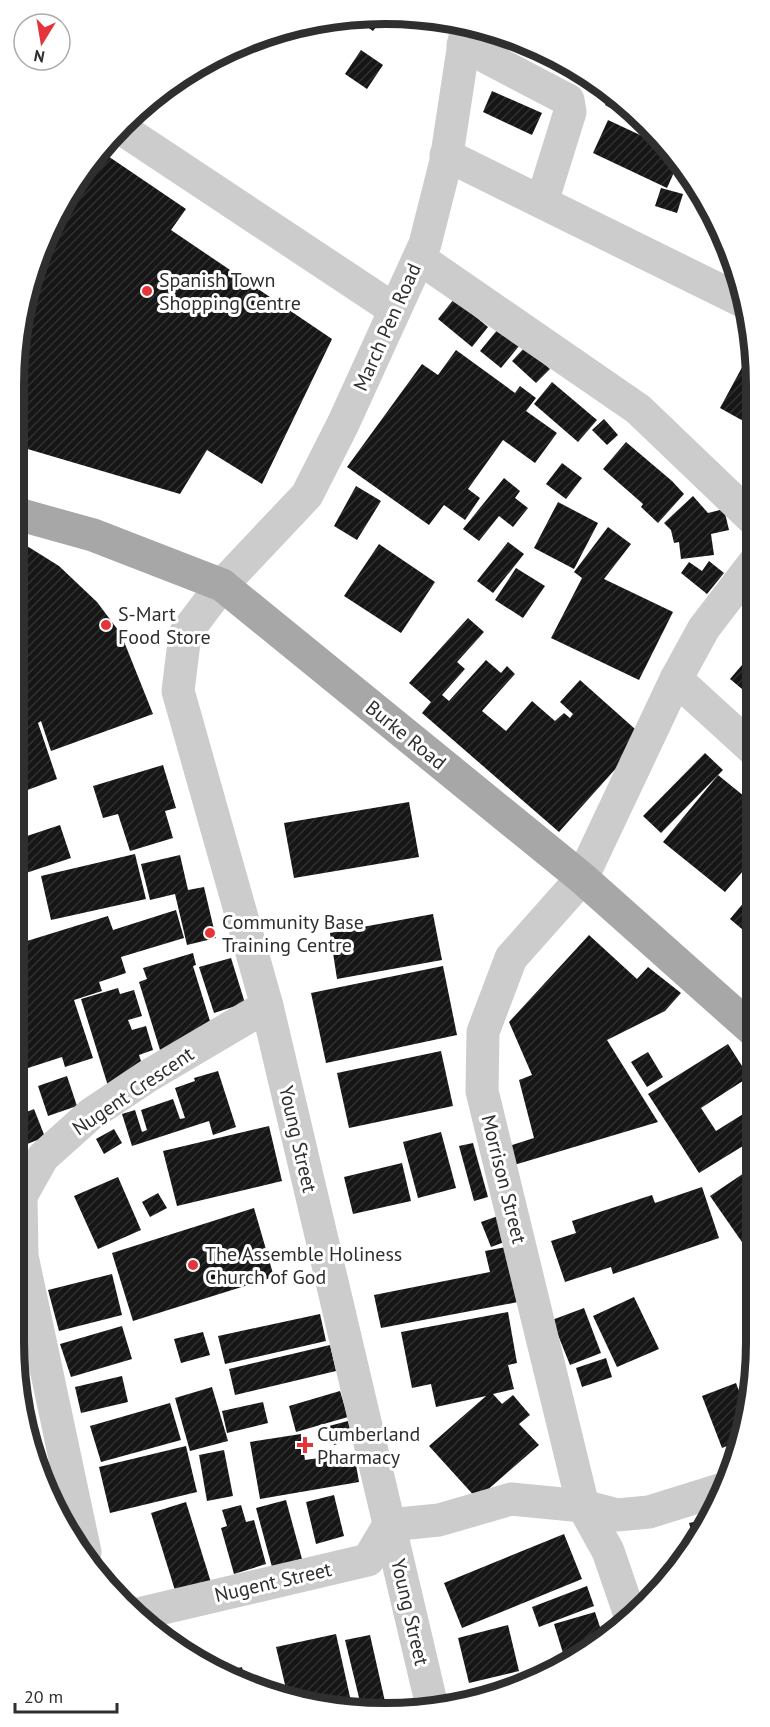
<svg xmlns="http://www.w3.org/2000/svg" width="770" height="1727" font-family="'PT Sans',sans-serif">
<defs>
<pattern id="building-hatch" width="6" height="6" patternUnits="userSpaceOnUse" patternTransform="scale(1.5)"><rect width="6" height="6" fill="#161616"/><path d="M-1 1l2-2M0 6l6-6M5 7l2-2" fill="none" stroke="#303030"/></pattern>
</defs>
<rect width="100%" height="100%" fill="#fff"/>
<g fill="url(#building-hatch)">
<path d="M386 14 373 31 356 19 385 14Z"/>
<path d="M361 50 383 65 367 89 345 74Z"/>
<path d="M492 91 542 113 532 135 483 112Z"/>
<path d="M612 91 650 129V130L605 105Z"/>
<path d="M608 120 670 149 680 159 667 188 593 153Z"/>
<path d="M102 152 186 209 171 230 332 339 262 484 207 450 180 494 14 445V385L42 243Z"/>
<path d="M661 188 683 194 677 213 655 206Z"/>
<path d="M454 299 488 327 472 347 438 319Z"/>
<path d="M498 329 519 346 501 368 480 351Z"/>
<path d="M525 347 550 369 536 383 512 361Z"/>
<path d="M753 347 754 427 720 408Z"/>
<path d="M456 350 515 393 520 386 536 398 526 411 557 433 535 463 503 440 468 489 480 498 465 520 444 505 429 525 347 467 422 364 438 375Z"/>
<path d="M552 382 597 420 578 442 534 404Z"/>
<path d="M604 419 618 435 607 445 592 430Z"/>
<path d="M626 442 672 481 684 494 658 523 641 507 643 504 603 469Z"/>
<path d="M562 463 582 478 566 499 546 484Z"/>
<path d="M504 478 520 491 515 498 528 508 513 527 499 516 479 541 463 529Z"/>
<path d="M356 486 381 501 357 540 334 526Z"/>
<path d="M693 496 708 513 724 509 729 530 711 534 714 555 681 559 679 542 674 543 671 530 664 523Z"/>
<path d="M558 502 598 523 574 569 534 548Z"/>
<path d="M608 527 631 544 604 579 673 612 639 680 551 638 582 578 574 572Z"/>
<path d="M14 540 19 541 59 566 97 602 121 634 153 714 51 751 41 721 38 723 57 779 14 795Z"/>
<path d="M508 542 524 554 493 593 477 581Z"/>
<path d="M379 544 435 582 401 633 344 596Z"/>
<path d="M709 561 724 573 707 594 681 573 689 562 702 571Z"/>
<path d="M516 568 545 586 523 618 495 600Z"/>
<path d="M468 618 484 632 457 662 465 669 442 695 449 701 486 660 501 673 507 666 515 674 482 711 506 731 532 701 555 721 564 713 570 718 573 714 560 702 580 680 644 737 559 832 422 713 431 702 409 683Z"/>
<path d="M754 651V699L730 679Z"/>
<path d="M705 753 723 770 661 833 643 816Z"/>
<path d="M163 765 176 808 165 811 173 838 130 851 118 814 103 818 93 786Z"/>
<path d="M718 775 755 805V857L725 892 663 842Z"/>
<path d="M409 802 419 857 294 878 284 823Z"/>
<path d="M60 825 71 858 26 873 15 840Z"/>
<path d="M135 854 146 899 51 920 41 876Z"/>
<path d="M180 855 188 890 204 887 216 938 187 945 175 894 150 900 141 864Z"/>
<path d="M755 889V940L730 919Z"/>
<path d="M176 910 184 938 121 957 126 973 99 982 102 991 74 1000 93 1058 65 1067 62 1057 28 1068 14 1025V945L108 916 113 930Z"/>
<path d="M433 914 442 960 337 979 330 933Z"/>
<path d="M589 935 637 979 648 967 681 993 665 1011 607 1040 658 1122 514 1165 509 1146 534 1138 519 1080 532 1075 509 1022Z"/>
<path d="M193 953 196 965 193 966 214 1034 160 1050 139 982 147 979 143 968Z"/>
<path d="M231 958 245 1003 214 1013 199 967Z"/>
<path d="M443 966 457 1035 326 1063 311 993Z"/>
<path d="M118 988 120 994 134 990 142 1016 128 1020 132 1030 146 1026 153 1050 139 1055 143 1067 108 1086 81 999Z"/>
<path d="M728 1044 749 1077 701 1108 716 1131 756 1106V1138L699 1173 648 1094Z"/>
<path d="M441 1051 453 1106 349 1128 337 1073Z"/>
<path d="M648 1052 663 1077 647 1087 631 1062Z"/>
<path d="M218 1071 236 1127 213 1135 209 1121 132 1146 122 1114 135 1110 142 1132 147 1130 141 1110 173 1099 180 1119 185 1118 175 1088 195 1081 194 1078Z"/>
<path d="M67 1076 77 1106 48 1116 38 1086Z"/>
<path d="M18 1078 26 1102 14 1106V1079Z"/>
<path d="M34 1109 45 1137 22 1146 14 1123V1117Z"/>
<path d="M269 1126 282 1181 177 1206 163 1151Z"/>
<path d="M114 1129 122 1143 104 1154 96 1139Z"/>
<path d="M441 1132 456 1188 418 1198 403 1142Z"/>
<path d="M473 1143 488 1197 474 1201 459 1146Z"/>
<path d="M756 1158V1256L753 1258 710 1196 747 1171 744 1166Z"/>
<path d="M402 1163 411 1201 353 1214 344 1177Z"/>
<path d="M118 1177 141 1230 98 1249 74 1196Z"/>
<path d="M702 1187 719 1238 613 1274 611 1267 565 1282 551 1241 576 1233 572 1221 652 1195 655 1203Z"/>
<path d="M158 1193 167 1208 150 1217 142 1202Z"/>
<path d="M254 1208 274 1277 133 1321 112 1253Z"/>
<path d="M498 1216 507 1241 491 1247 481 1222Z"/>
<path d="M506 1247 518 1302 381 1328 374 1295 490 1272 485 1251Z"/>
<path d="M112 1274 122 1315 59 1331 48 1290Z"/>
<path d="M634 1297 659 1349 617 1367 593 1316Z"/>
<path d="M584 1308 601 1353 570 1365 552 1320Z"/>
<path d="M508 1312 517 1363 508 1365 514 1389 493 1394 502 1404 513 1395 530 1415 519 1424 539 1445 477 1499 429 1446 486 1396 436 1407 431 1384 412 1388 401 1332Z"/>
<path d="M320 1314 326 1341 225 1364 218 1336Z"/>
<path d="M14 1318 20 1342 14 1344Z"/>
<path d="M122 1326 132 1359 71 1377 60 1344Z"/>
<path d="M203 1332 210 1355 181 1363 174 1339Z"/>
<path d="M330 1345 336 1371 235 1395 229 1369Z"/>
<path d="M606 1358 612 1377 582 1387 576 1368Z"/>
<path d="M122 1376 128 1402 81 1413 75 1387Z"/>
<path d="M736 1383 744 1404 737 1442 722 1448 702 1396Z"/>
<path d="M212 1387 228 1441 190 1451 175 1398Z"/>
<path d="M340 1391 348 1417 296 1432 289 1406Z"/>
<path d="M263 1402 268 1423 227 1433 222 1411Z"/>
<path d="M170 1403 181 1440 101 1462 90 1426Z"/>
<path d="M348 1421 353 1439 334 1445 329 1426Z"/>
<path d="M301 1434 305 1460 354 1453 359 1482 260 1499 250 1442Z"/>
<path d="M186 1446 197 1492 110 1513 99 1467Z"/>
<path d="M224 1450 233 1496 207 1501 199 1455Z"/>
<path d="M334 1495 344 1536 316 1544 306 1502Z"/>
<path d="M286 1500 302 1559 272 1567 256 1508Z"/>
<path d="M186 1502 213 1589 178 1600 151 1513Z"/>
<path d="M241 1505 246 1522 254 1520 266 1564 234 1574 221 1528 227 1526 222 1510Z"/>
<path d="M707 1519 694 1540 689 1523Z"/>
<path d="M564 1534 582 1579 462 1628 444 1583Z"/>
<path d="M587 1586 594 1606 539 1627 532 1607Z"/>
<path d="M595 1612 601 1630 605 1628 607 1634 580 1656 577 1648 563 1653 554 1624Z"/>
<path d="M508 1625 519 1671 469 1683 458 1638Z"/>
<path d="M336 1634 352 1706H313L288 1697 276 1647Z"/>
<path d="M370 1635 386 1706H361L345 1640Z"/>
<path d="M242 1667 245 1681 221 1672Z"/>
</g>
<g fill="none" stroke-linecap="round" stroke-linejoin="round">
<g stroke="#ccc" stroke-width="33">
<path d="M463 45 568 100 570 112 542 202"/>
<path d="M119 127 395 310"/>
<path d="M446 155 744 302"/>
<path d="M419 258 638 409 754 520"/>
<path d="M676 679 755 751"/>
<path d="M85 1552 22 1256 21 1196 43 1157 91 1114 148 1076 267 1006"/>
<path d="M138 1614 368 1560 389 1525 439 1520 511 1499 583 1506 617 1515 649 1512 726 1488"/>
<path d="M630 1615 608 1551 583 1506 482 1091 483 1032 511 958 582 878 676 679 704 628 754 563"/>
<path d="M432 1706 267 1006 178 691 185 634 222 585 307 495 343 424 425 244 446 161 466 30"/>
</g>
<path stroke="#a7a7a7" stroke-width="33" d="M14 513 93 535 222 585 582 878 755 1032"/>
</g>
<g fill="#e4343a" stroke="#fff" stroke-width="2">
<circle cx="147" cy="291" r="6"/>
<circle cx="106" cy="625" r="6"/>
<circle cx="210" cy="933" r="6"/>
<circle cx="193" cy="1265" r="6"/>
<path d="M302 1436h6v6h6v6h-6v6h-6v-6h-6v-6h6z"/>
</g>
<g text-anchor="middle" stroke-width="6" stroke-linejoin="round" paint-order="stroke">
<g font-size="20" fill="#2f2f2f" stroke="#fff" text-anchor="start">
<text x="159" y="287">Spanish Town<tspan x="159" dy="23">Shopping Centre</tspan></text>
<text x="118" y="621">S-Mart<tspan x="118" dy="23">Food Store</tspan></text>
<text x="222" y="929">Community Base<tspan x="222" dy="23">Training Centre</tspan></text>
<text x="205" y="1261">The Assemble Holiness<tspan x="205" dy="23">Church of God</tspan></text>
<text x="317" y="1441">Cumberland<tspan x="317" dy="23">Pharmacy</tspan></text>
</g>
<g font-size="20" fill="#2f2f2f" stroke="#fff">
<text transform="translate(387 327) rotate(-66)" y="7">March Pen Road</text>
<text transform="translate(406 735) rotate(39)" y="7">Burke Road</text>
<text transform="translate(133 1091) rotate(-34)" y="7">Nugent Crescent</text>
<text transform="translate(298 1139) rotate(77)" y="7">Young Street</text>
<text transform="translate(504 1179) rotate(76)" y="7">Morrison Street</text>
<text transform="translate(273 1582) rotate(-13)" y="7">Nugent Street</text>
<text transform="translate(410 1612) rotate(77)" y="7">Young Street</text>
</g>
</g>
<path d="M0 0H770V1727H0ZM385 24H385A361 361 0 0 1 746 385V1342A361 361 0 0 1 385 1703H385A361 361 0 0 1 24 1342V385A361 361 0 0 1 385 24Z" fill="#fff" fill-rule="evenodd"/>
<path fill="none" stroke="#2f2f2f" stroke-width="8" d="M385 24H385A361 361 0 0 1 746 385V1342A361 361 0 0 1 385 1703H385A361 361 0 0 1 24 1342V385A361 361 0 0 1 385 24Z"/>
<g transform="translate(42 42) rotate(191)"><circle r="28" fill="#ffffff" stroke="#acacac" stroke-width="1.5"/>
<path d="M0-4.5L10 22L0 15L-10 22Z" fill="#e4343a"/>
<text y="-9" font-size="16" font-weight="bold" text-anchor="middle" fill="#2f2f2f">N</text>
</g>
<path d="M15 1703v9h102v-9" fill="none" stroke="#2f2f2f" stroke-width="3"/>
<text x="24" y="1703" font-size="18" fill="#2f2f2f" stroke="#ffffff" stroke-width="4.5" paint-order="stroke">20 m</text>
</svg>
